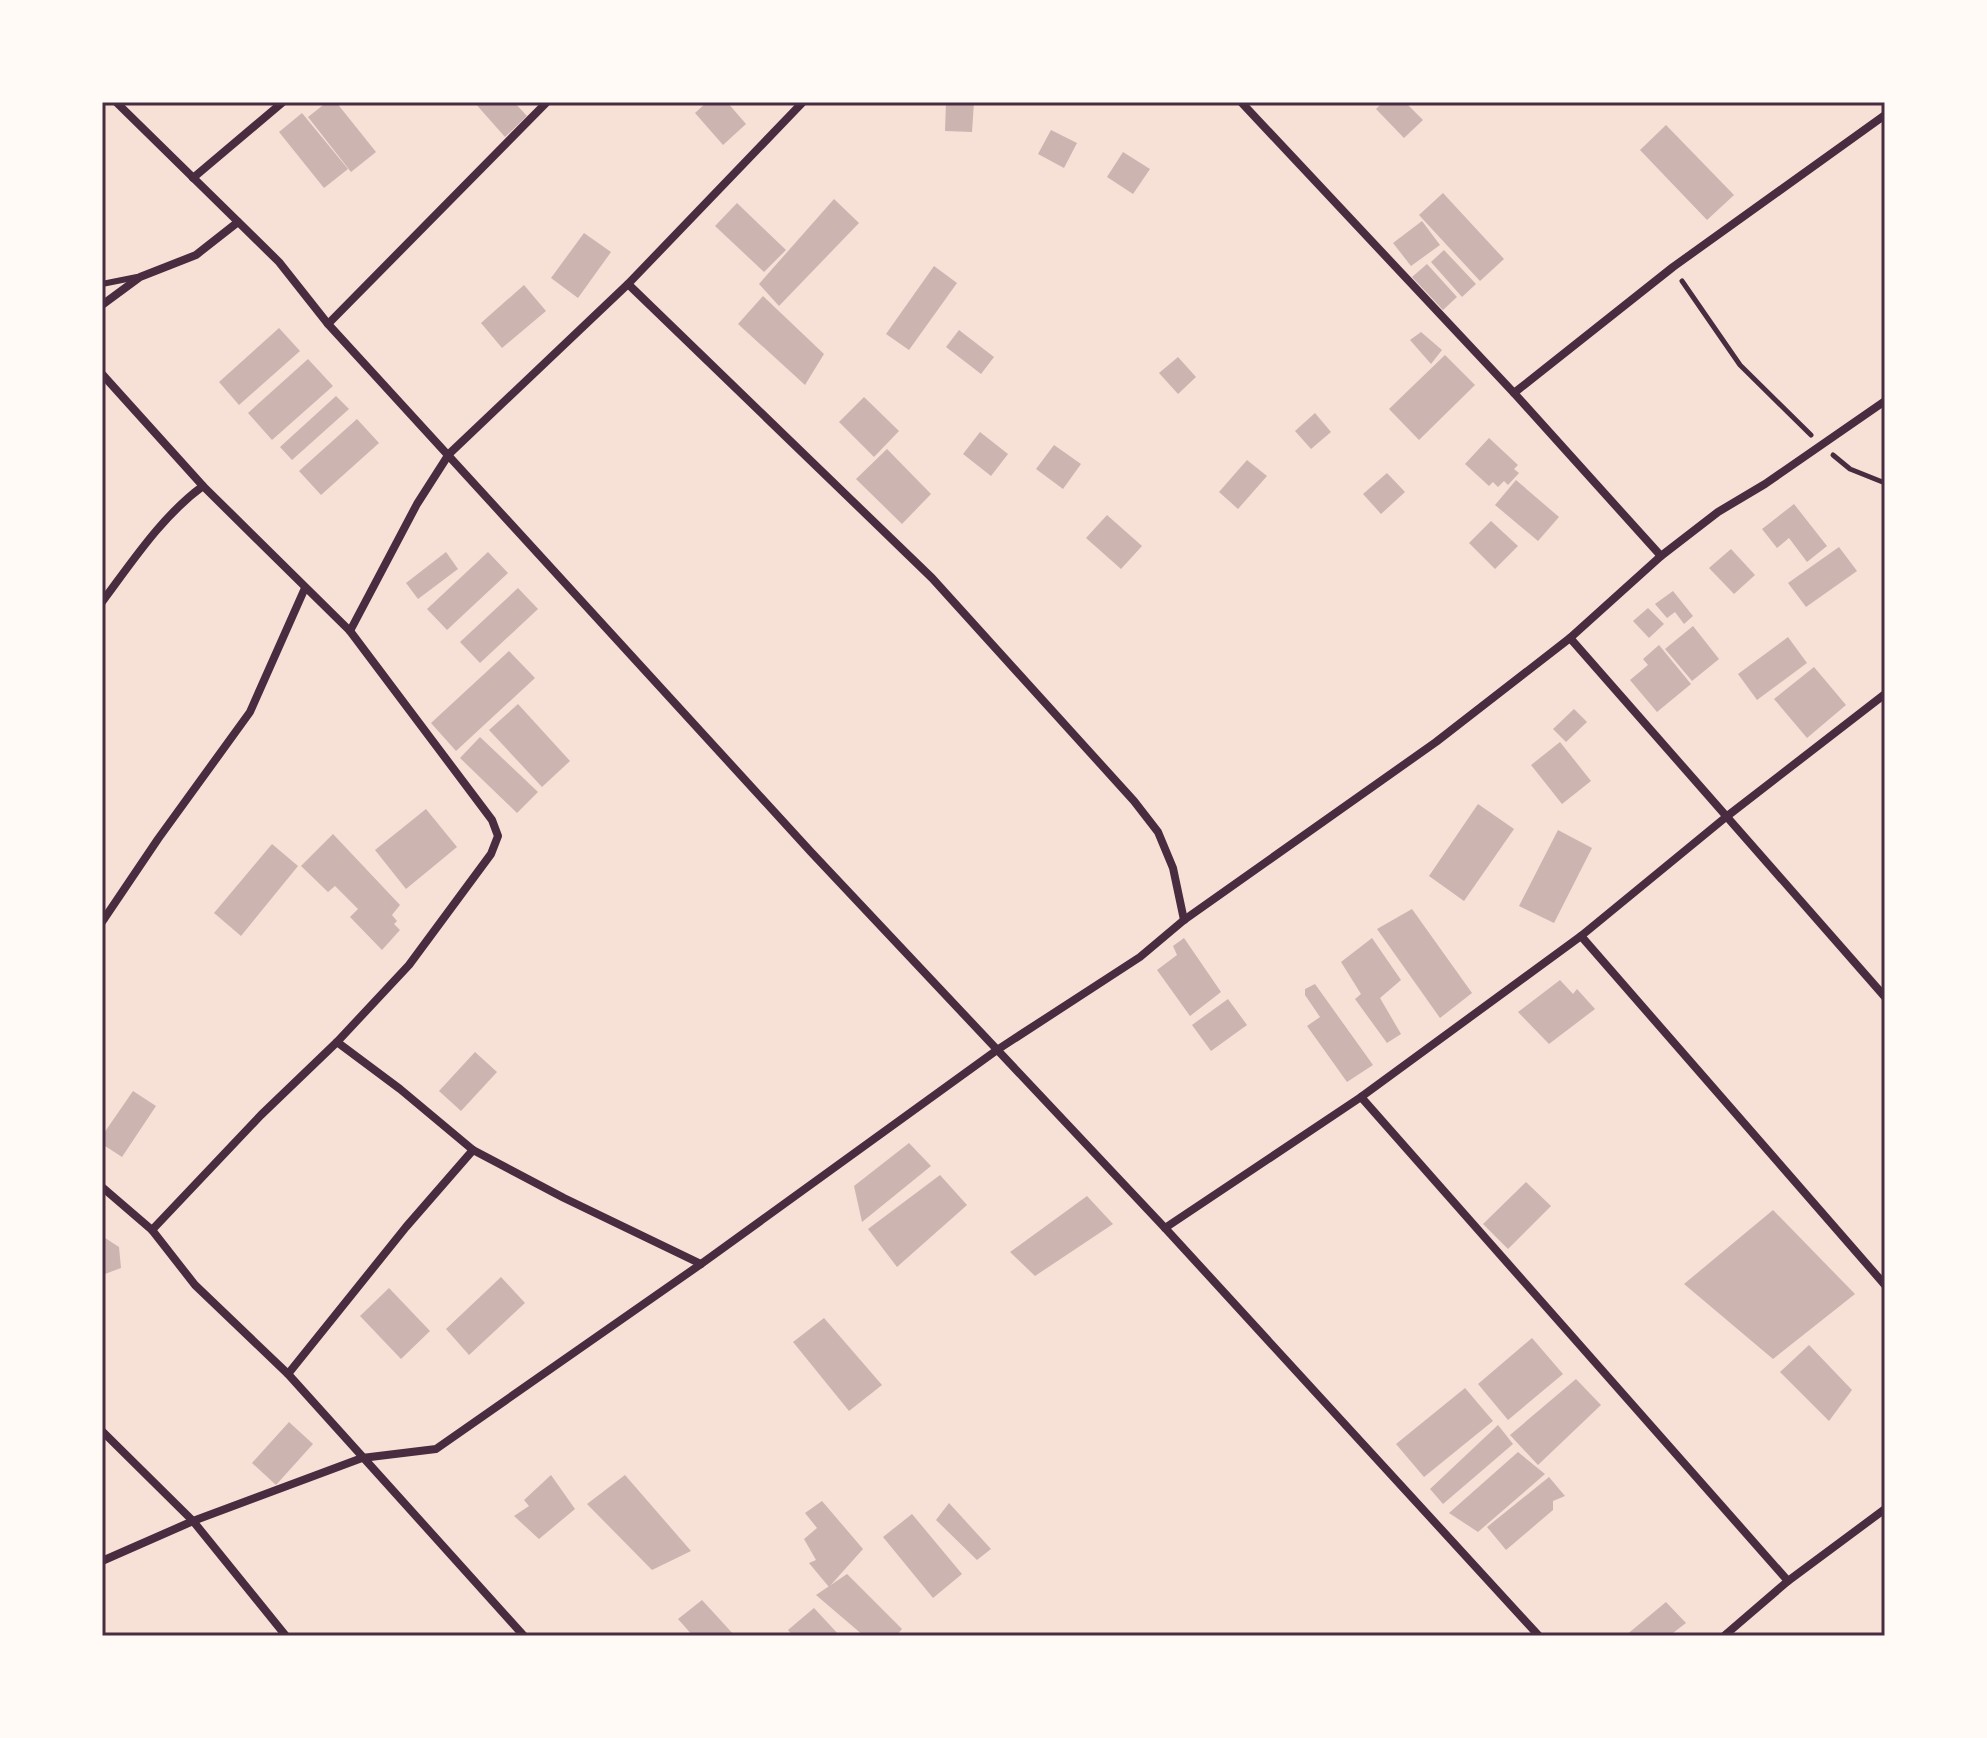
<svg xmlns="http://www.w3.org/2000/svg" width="1987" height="1738" font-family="'Alegreya Sans',sans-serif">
<rect width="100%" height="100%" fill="#f7e1d7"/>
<g fill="#ccb4b1">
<path d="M327 102H336L376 152 351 172 308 117Z"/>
<path d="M474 102H514L527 116 505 137Z"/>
<path d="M707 102H727L746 124 723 145 695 113Z"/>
<path d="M946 102H974L972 132 945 131Z"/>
<path d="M1383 102H1405L1423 120 1404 138 1376 109Z"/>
<path d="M302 113 348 169 324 188 279 132Z"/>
<path d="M1666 125 1734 195 1707 220 1640 150Z"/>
<path d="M1051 130 1077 143 1064 168 1038 154Z"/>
<path d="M1123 152 1150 169 1133 194 1107 177Z"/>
<path d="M1443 193 1504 259 1480 281 1419 215Z"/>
<path d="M834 199 859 223 779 306 759 284Z"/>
<path d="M737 203 786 250 764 272 715 226Z"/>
<path d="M1422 221 1440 245 1411 266 1393 243Z"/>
<path d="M584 233 611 252 578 298 551 278Z"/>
<path d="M1444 250 1476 284 1462 297 1431 262Z"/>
<path d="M1427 264 1457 297 1443 310 1412 277Z"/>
<path d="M934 266 957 283 909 350 886 334Z"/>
<path d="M524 285 546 311 502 348 481 323Z"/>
<path d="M763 296 824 354 805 385 738 324Z"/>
<path d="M279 328 300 351 239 405 219 382Z"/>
<path d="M959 330 994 357 981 374 946 347Z"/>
<path d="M1421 332 1442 350 1431 364 1410 340Z"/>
<path d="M1445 355 1475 385 1419 440 1389 409Z"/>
<path d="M1178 357 1196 377 1178 394 1159 373Z"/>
<path d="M308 359 333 386 272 440 248 413Z"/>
<path d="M336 396 349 409 292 460 280 447Z"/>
<path d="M864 397 899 431 874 457 839 422Z"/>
<path d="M1315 413 1331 432 1311 449 1295 431Z"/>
<path d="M357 419 379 443 321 495 299 471Z"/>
<path d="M980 432 1008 454 991 476 963 454Z"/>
<path d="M1489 438 1518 465 1514 469 1519 473 1508 485 1504 481 1498 487 1493 482 1489 486 1465 464Z"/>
<path d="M1054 445 1081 464 1063 489 1036 469Z"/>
<path d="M887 449 931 494 902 524 856 479Z"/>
<path d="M1247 460 1267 476 1238 509 1219 492Z"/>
<path d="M1387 473 1405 492 1381 514 1363 494Z"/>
<path d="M1516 480 1559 517 1538 541 1495 505Z"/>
<path d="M1794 504 1827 546 1807 562 1789 538 1777 548 1762 529Z"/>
<path d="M1107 515 1142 546 1121 569 1086 538Z"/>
<path d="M1491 521 1518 546 1495 569 1469 543Z"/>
<path d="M1839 547 1857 571 1806 607 1788 583Z"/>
<path d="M1731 549 1755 575 1734 594 1709 568Z"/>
<path d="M446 552 458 569 418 599 406 583Z"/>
<path d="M488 552 508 573 447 630 427 609Z"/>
<path d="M518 588 538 609 480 663 460 642Z"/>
<path d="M1673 591 1693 616 1684 624 1675 612 1667 618 1655 604Z"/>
<path d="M1648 608 1664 624 1649 638 1633 621Z"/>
<path d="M1693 626 1719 659 1692 681 1665 649Z"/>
<path d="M1788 637 1807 663 1757 700 1738 674Z"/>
<path d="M1659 645 1691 684 1657 712 1630 680 1648 665 1643 659Z"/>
<path d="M509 651 535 678 456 751 431 723Z"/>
<path d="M1814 667 1846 705 1807 738 1774 699Z"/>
<path d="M518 704 570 761 542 787 489 730Z"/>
<path d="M1574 709 1587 722 1566 742 1553 729Z"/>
<path d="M480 737 538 792 517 813 460 758Z"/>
<path d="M1560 742 1591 781 1562 804 1531 765Z"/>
<path d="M1478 804 1514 829 1464 901 1429 876Z"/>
<path d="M426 809 457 847 406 889 375 850Z"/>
<path d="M1558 830 1592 848 1554 923 1519 906Z"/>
<path d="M333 834 400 905 392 915 397 921 394 924 400 930 382 950 350 917 358 909 335 886 328 892 301 866Z"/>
<path d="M272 844 298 866 241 936 214 913Z"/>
<path d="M1412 909 1472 993 1440 1018 1377 929Z"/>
<path d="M1184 938 1221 992 1190 1016 1157 970 1177 955 1173 946Z"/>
<path d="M1372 938 1401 980 1380 998 1401 1034 1387 1043 1355 999 1361 994 1341 962Z"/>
<path d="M1560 980 1573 994 1577 989 1595 1009 1549 1044 1518 1012Z"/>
<path d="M1315 984 1373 1065 1347 1082 1307 1026 1320 1017 1305 995V989Z"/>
<path d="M1228 999 1247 1025 1211 1051 1192 1025Z"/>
<path d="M475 1052 497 1072 461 1111 439 1091Z"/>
<path d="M133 1091 156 1106 122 1157 102 1144V1136Z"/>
<path d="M909 1143 931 1166 862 1222 854 1186Z"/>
<path d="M940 1175 967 1205 897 1267 868 1229Z"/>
<path d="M1526 1182 1551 1206 1508 1249 1483 1224Z"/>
<path d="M1087 1196 1113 1224 1035 1276 1010 1252Z"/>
<path d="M1773 1210 1855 1294 1773 1359 1684 1284Z"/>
<path d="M102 1236 119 1247 121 1268 105 1274 102 1272Z"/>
<path d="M501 1277 525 1303 469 1355 446 1329Z"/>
<path d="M389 1288 430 1331 401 1359 360 1316Z"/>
<path d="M824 1318 882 1385 849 1411 793 1342Z"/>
<path d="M1532 1338 1563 1374 1508 1420 1478 1384Z"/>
<path d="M1809 1345 1852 1390 1829 1421 1780 1372Z"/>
<path d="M1576 1379 1601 1405 1538 1465 1510 1435Z"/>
<path d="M1465 1388 1493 1421 1424 1477 1396 1444Z"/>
<path d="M289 1422 313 1444 276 1485 252 1463Z"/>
<path d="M1498 1425 1513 1444 1443 1504 1430 1489Z"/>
<path d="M1518 1452 1545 1474 1478 1532 1449 1513Z"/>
<path d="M551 1475 575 1509 539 1539 514 1516 529 1506 524 1500Z"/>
<path d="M625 1475 691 1551 652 1570 587 1504Z"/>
<path d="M1549 1477 1565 1496 1553 1501V1510L1506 1550 1487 1527Z"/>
<path d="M822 1501 863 1549 829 1587 809 1563 816 1560 804 1539 817 1528 805 1513Z"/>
<path d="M949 1503 991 1549 977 1560 936 1520Z"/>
<path d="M912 1514 962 1574 933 1598 883 1537Z"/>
<path d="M847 1574 902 1629 896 1636H864L816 1595Z"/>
<path d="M702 1600 735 1636H693L678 1619Z"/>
<path d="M1666 1602 1686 1623 1669 1636H1625Z"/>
<path d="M814 1608 840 1636H793L788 1630Z"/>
</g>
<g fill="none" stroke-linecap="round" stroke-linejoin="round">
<g stroke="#4a2c40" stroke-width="5">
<path d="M1682 281 1740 365 1811 435"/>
<path d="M1833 455 1850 469 1885 483"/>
</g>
<path stroke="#4a2c40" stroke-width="6" d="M102 284 137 277"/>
<g stroke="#4a2c40" stroke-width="8">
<path d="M116 102 279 262 328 324 811 852 1165 1228 1539 1636"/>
<path d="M1241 102 1514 393 1661 556"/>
<path d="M193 178 283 102"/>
<path d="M628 284 932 578 1134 801 1158 832 1173 868 1184 920"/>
<path d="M102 305 140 277 196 255 238 222"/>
<path d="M328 324 547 102"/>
<path d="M102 374 203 486 350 631 492 820 498 836 491 854 409 965 337 1042 261 1115 152 1230"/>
<path d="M1514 393 1673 267 1885 115"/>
<path d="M102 602C132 562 162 516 203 486"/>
<path d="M350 631 417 504 449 454 628 284 803 102"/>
<path d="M1570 638 1885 997"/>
<path d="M102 922 158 839 250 712 305 588"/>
<path d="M1581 936 1885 1285"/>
<path d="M337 1042 400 1089 473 1150 564 1198 701 1264"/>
<path d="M1361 1097 1788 1581"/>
<path d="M102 1187 152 1230 195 1285 288 1374 524 1636"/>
<path d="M1165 1228 1361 1097 1581 936 1726 817 1885 694"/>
<path d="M288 1374 406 1227 473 1150"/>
<path d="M102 1431 193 1521 286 1636"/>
<path d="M102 1561 193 1521 362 1458 436 1449 701 1264 997 1050 1140 957 1184 920 1436 742 1570 638 1661 556 1718 512 1765 484 1885 401"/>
<path d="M1724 1636 1788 1581 1885 1509"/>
</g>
</g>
<rect width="1987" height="1738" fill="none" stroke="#fffaf5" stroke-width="208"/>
<rect x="104" y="104" width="1779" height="1530" fill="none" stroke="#4a2c40" stroke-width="3"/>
</svg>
